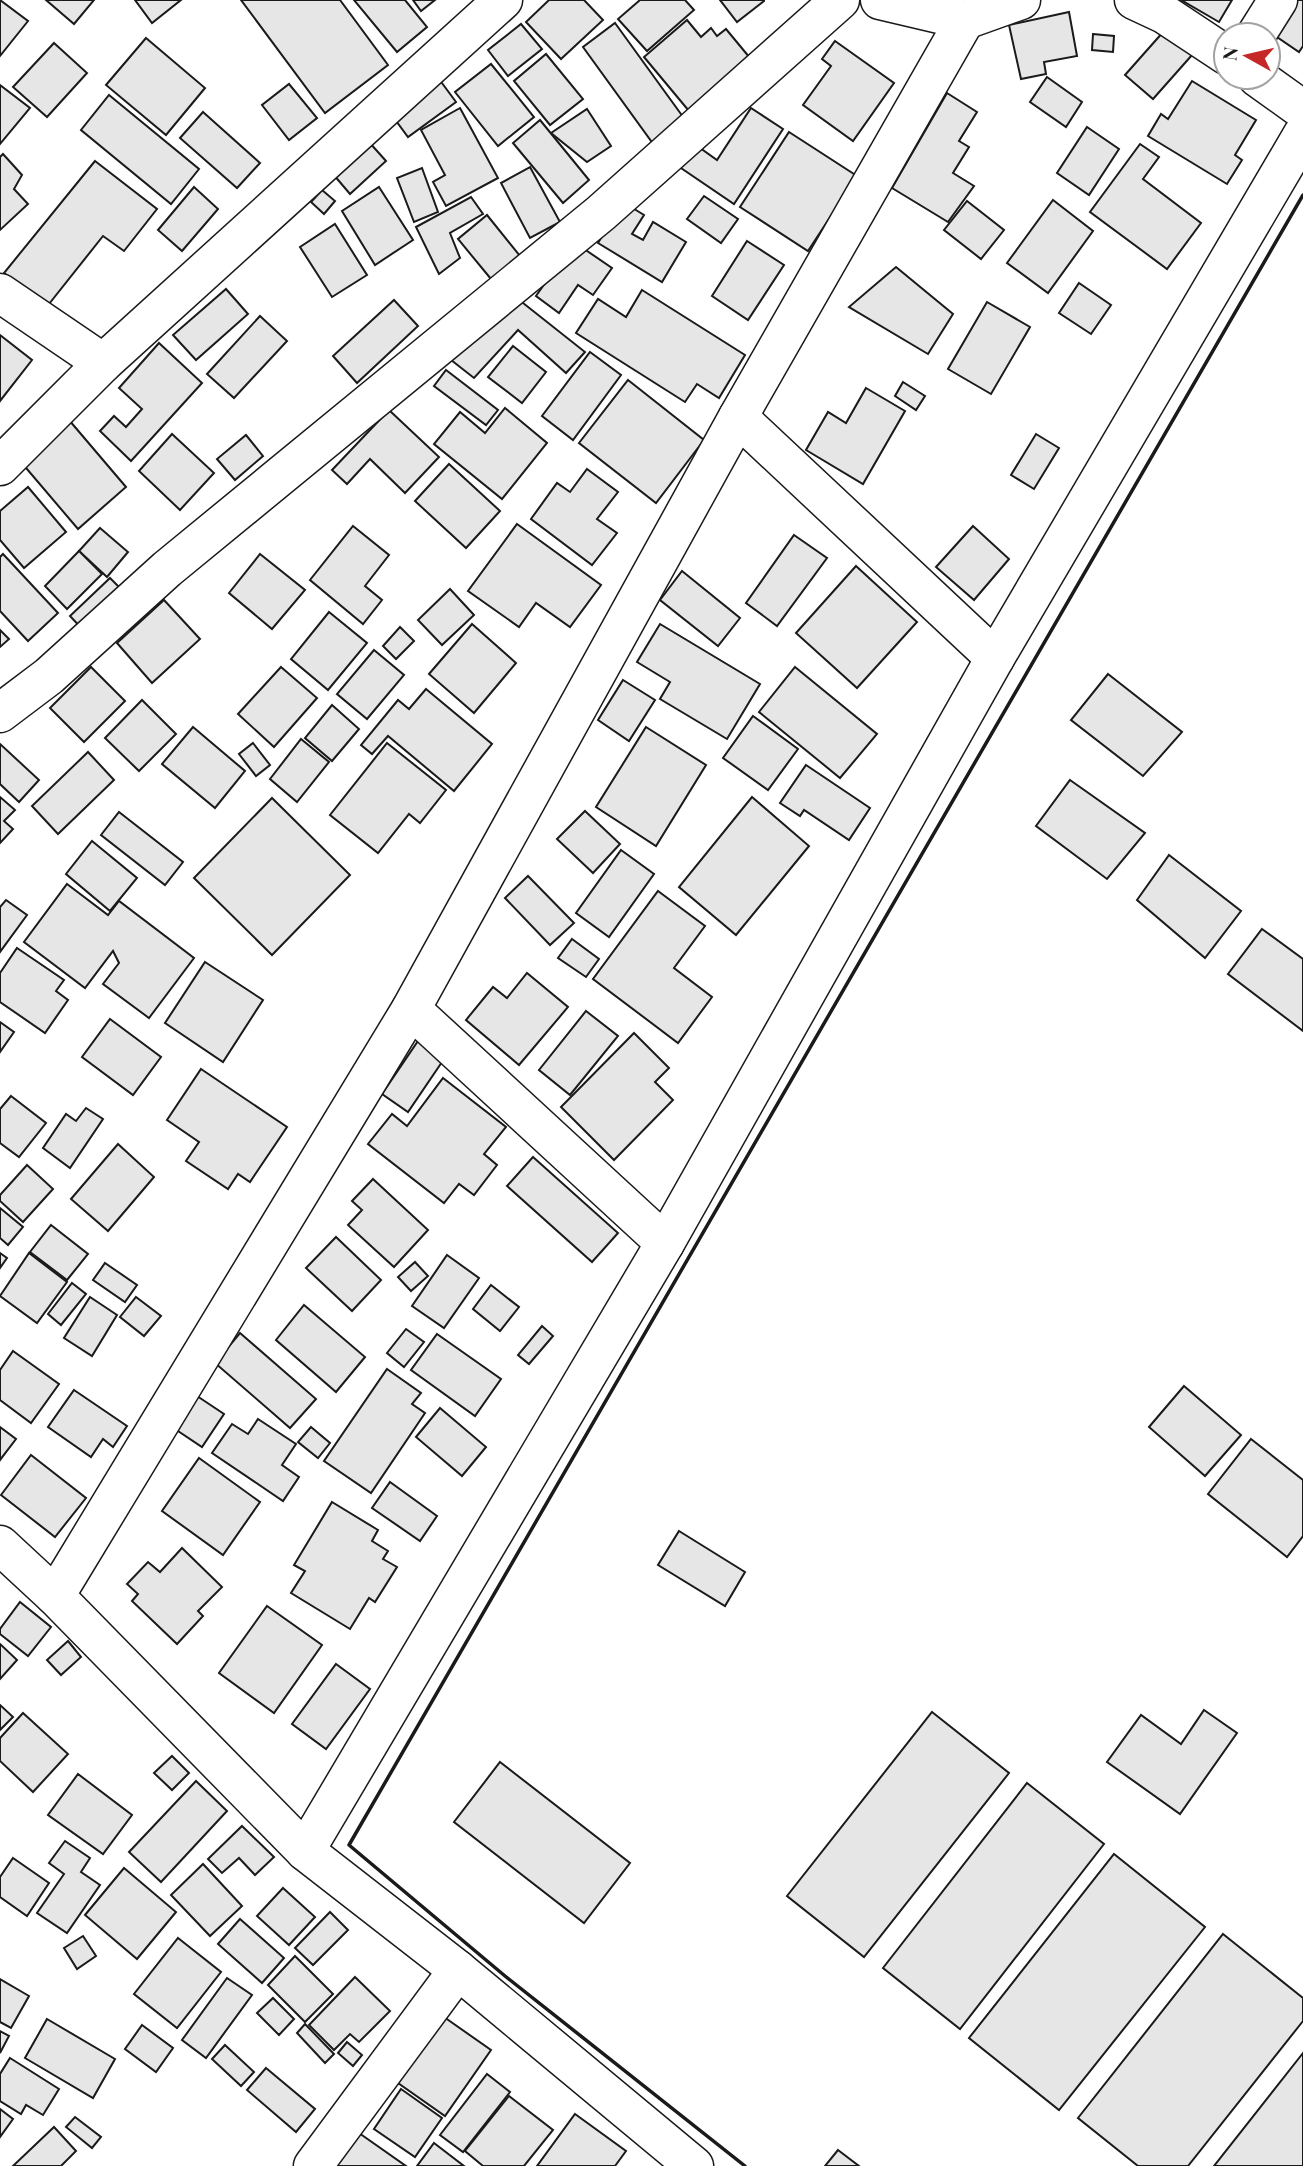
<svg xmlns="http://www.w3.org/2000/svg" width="1303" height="2166" font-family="'Playfair Display',serif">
<rect width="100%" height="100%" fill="#fff"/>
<g fill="#e6e6e6" stroke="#1a1a1a" stroke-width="2">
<path d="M0 0 28 21 0 56Z"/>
<path d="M46 0H94L74 24Z"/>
<path d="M135 0H181L152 23Z"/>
<path d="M241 0H340L388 65 325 113Z"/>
<path d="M354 0H405L427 27 397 52Z"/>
<path d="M413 0H435L421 11Z"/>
<path d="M549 0H584L603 20 561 59 526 22Z"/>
<path d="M640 0H685L694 10 647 51 618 19Z"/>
<path d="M720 0H764V1L737 22Z"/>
<path d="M1181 0H1232L1219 22Z"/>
<path d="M1297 0H1303V46L1299 52 1274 35Z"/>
<path d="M1069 12 1077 56 1044 62 1046 74 1021 79 1009 25Z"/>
<path d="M687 20 701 37 711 28 717 36 726 29 750 58 689 111 644 57Z"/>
<path d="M615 23 686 121 654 145 583 47Z"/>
<path d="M521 24 542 49 508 76 488 50Z"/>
<path d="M1164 31 1192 55 1153 99 1125 75Z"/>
<path d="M1093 34 1114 36 1113 52 1092 50Z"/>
<path d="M146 38 205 88 166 135 106 85Z"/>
<path d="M835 41 894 83 853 141 803 105 831 66 822 59Z"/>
<path d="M54 43 87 73 47 117 13 87Z"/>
<path d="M546 54 583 99 550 125 514 81Z"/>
<path d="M491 64 534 117 498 146 455 92Z"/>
<path d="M1047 77 1082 102 1066 127 1030 102Z"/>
<path d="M439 79 456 102 408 137 391 114Z"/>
<path d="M1192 81 1256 120 1235 155 1242 160 1227 184 1148 136 1161 114 1168 119Z"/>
<path d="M289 84 317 118 289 140 262 105Z"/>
<path d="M0 85 30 108 0 144Z"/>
<path d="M947 93 977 112 959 141 969 147 953 173 974 186 948 222 892 188Z"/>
<path d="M109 95 199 169 171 204 81 130Z"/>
<path d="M460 108 498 178 446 206 433 182 445 175 421 130Z"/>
<path d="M751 108 783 129 734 204 678 166 693 143 717 160Z"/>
<path d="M587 109 611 146 587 162 551 133Z"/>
<path d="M203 112 260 163 237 188 180 138Z"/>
<path d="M540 120 589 180 563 203 513 143Z"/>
<path d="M1087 127 1119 149 1089 195 1057 173Z"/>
<path d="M789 132 857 176 808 251 740 207Z"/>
<path d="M369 142 386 161 350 194 333 174Z"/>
<path d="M1140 144 1159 157 1143 179 1201 223 1167 269 1090 212Z"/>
<path d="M3 154 22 175 14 189 28 204 0 230V157Z"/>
<path d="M95 161 157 209 124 251 103 236 49 304 4 273Z"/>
<path d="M530 167 560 222 530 238 501 183Z"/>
<path d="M422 168 438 212 414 222 397 178Z"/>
<path d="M194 187 218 209 182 251 158 230Z"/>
<path d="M379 187 413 240 375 265 342 211Z"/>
<path d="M322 190 335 201 324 214 311 202Z"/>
<path d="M704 196 738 219 721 243 687 219Z"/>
<path d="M471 197 483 214 450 233 460 258 439 274 416 227Z"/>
<path d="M1053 200 1093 231 1048 293 1007 263Z"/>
<path d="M967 201 1004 230 981 259 944 230Z"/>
<path d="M623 202 644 215 632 234 643 240 653 222 686 242 662 282 598 243Z"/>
<path d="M487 215 520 256 491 279 458 239Z"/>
<path d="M335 224 367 275 332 297 300 247Z"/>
<path d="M747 241 784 265 748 320 712 296Z"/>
<path d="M574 242 612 268 593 295 578 285 559 313 536 296Z"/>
<path d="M896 267 953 314 928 354 849 307Z"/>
<path d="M1079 283 1111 305 1091 334 1059 313Z"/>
<path d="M226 289 248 314 196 360 173 335Z"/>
<path d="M642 290 745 355 719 398 697 384 685 402 576 333 598 299 626 317Z"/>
<path d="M518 299 585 352 566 373 518 330 474 378 446 356Z"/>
<path d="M394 300 418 326 357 383 333 356Z"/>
<path d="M987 302 1030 327 991 394 948 369Z"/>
<path d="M260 316 287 341 234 398 207 374Z"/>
<path d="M0 335 32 360 0 401Z"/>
<path d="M159 343 202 383 131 461 100 431 114 416 126 427 142 409 119 388Z"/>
<path d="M513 346 546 372 522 403 488 377Z"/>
<path d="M590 352 621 375 573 440 542 416Z"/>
<path d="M446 370 498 410 486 425 434 386Z"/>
<path d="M628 380 704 440 656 503 579 443Z"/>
<path d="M903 382 925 396 916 410 895 396Z"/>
<path d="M866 388 905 411 863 484 806 450 828 412 846 423Z"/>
<path d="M505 408 547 443 502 499 434 444 460 412 485 433Z"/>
<path d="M389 410 439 457 405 493 370 459 347 484 332 470Z"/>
<path d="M69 420 126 487 78 529 21 462Z"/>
<path d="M172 434 214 473 180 510 139 471Z"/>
<path d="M1036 434 1059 448 1034 489 1011 475Z"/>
<path d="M246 435 263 456 235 480 217 459Z"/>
<path d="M449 464 500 511 466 548 415 501Z"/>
<path d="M587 469 618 492 597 519 617 533 592 565 531 519 557 483 570 492Z"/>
<path d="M28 487 66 532 24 568 0 540V511Z"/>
<path d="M517 524 601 585 570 627 536 603 519 627 468 591Z"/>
<path d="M353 526 389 555 365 586 382 600 363 624 310 580Z"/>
<path d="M973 526 1009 559 974 600 936 567Z"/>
<path d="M100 528 128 552 107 577 79 551Z"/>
<path d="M794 535 827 558 777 626 746 603Z"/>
<path d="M79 551 102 574 67 609 45 586Z"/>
<path d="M3 554 58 613 28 641 0 611V557Z"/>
<path d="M260 554 305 590 272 629 229 593Z"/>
<path d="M856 566 917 622 857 688 796 633Z"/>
<path d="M682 571 740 618 718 646 660 600Z"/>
<path d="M110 578 125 593 85 632 70 616Z"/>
<path d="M450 589 474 615 442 645 418 620Z"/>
<path d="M164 600 200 639 152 683 117 643Z"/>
<path d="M329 612 367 643 328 690 291 659Z"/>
<path d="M472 624 516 663 474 713 429 674Z"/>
<path d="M660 624 760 684 727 739 660 699 670 682 637 662Z"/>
<path d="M400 627 414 641 396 659 383 646Z"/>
<path d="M0 630 9 639 0 647Z"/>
<path d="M374 650 404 675 367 719 337 694Z"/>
<path d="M91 667 125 701 84 742 50 708Z"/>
<path d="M281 667 317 698 274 747 238 714Z"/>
<path d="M795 667 877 734 840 778 759 712Z"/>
<path d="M1108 674 1182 732 1143 776 1071 720Z"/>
<path d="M623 680 655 700 629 741 598 720Z"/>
<path d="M426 689 492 744 454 791 388 736 372 754 361 745 398 700 409 709Z"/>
<path d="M142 700 176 734 139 771 105 738Z"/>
<path d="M332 705 359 729 332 761 305 738Z"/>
<path d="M753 716 798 749 768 790 723 758Z"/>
<path d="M193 727 245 771 215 808 162 764Z"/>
<path d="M646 727 706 765 656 846 596 807Z"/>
<path d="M301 739 329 762 297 802 270 779Z"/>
<path d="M253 743 270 765 256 776 239 754Z"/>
<path d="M387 743 446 790 420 823 409 814 378 853 330 815Z"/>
<path d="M0 744 39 780 19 802 0 784Z"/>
<path d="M88 752 114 780 58 834 32 806Z"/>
<path d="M806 765 870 808 849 840 804 810 800 816 780 803Z"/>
<path d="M1070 780 1145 833 1107 879 1036 826Z"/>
<path d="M0 797 15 810 4 821 13 829 0 843Z"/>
<path d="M752 797 809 846 736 935 679 887Z"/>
<path d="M272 798 350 875 272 955 194 878Z"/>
<path d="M585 811 620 844 593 873 557 839Z"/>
<path d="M119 812 183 862 165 885 101 835Z"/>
<path d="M92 841 137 878 110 911 66 874Z"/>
<path d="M621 850 654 874 609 937 576 913Z"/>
<path d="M1169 855 1241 911 1205 958 1137 900Z"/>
<path d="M528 876 574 923 550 945 505 898Z"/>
<path d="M67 884 108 915 119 901 194 958 149 1018 103 984 119 963 113 951 85 988 24 942Z"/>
<path d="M658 891 705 926 674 968 712 997 678 1043 593 979Z"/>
<path d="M6 900 27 915 0 952V907Z"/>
<path d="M1262 929 1303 959V1031L1228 974Z"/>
<path d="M572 939 599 959 586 977 558 958Z"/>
<path d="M17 948 64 980 56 991 68 1000 45 1033 0 1002V973Z"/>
<path d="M205 962 263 1000 223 1062 165 1023Z"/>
<path d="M527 973 568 1007 519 1065 466 1020 493 987 507 998Z"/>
<path d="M586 1011 618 1036 570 1095 539 1070Z"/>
<path d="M110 1019 161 1057 133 1095 82 1057Z"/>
<path d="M0 1022 14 1032 0 1052Z"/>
<path d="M634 1033 669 1068 655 1082 673 1100 614 1160 561 1107Z"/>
<path d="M418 1041 444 1059 408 1112 382 1094Z"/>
<path d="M201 1069 287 1127 250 1182 238 1174 228 1189 186 1161 199 1142 167 1120Z"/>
<path d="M443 1078 506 1127 484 1154 497 1165 474 1195 459 1184 444 1203 368 1144 392 1114 407 1126Z"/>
<path d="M11 1096 46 1123 19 1157 0 1143V1109Z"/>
<path d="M86 1108 103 1119 70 1168 43 1148 66 1114 76 1121Z"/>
<path d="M118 1144 154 1177 108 1231 71 1199Z"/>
<path d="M533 1157 618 1233 592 1262 507 1186Z"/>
<path d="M27 1165 53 1189 23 1222 0 1201V1195Z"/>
<path d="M373 1179 428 1230 394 1267 348 1225 362 1210 352 1201Z"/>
<path d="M0 1208 23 1227 8 1245 0 1238Z"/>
<path d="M51 1225 88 1254 67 1280 30 1252Z"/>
<path d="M336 1237 381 1280 352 1311 306 1268Z"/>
<path d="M0 1253 7 1258 0 1268Z"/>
<path d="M29 1253 67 1282 37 1323 0 1296Z"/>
<path d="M447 1255 479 1278 444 1328 412 1306Z"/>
<path d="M415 1262 428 1276 411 1291 398 1277Z"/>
<path d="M105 1263 137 1285 125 1302 93 1280Z"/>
<path d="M72 1283 86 1294 61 1325 48 1314Z"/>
<path d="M491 1285 519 1307 500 1331 473 1309Z"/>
<path d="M90 1297 117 1315 92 1356 64 1338Z"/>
<path d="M136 1297 161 1316 144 1336 120 1317Z"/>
<path d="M304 1305 365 1357 336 1392 276 1340Z"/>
<path d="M542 1326 553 1336 529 1364 518 1355Z"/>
<path d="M406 1329 424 1342 404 1367 387 1353Z"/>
<path d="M240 1333 316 1399 290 1428 215 1363Z"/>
<path d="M437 1334 501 1379 475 1416 411 1370Z"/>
<path d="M13 1351 59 1384 31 1423 0 1400V1370Z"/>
<path d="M387 1369 421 1393 412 1404 425 1413 371 1493 324 1461Z"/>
<path d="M1184 1386 1241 1435 1205 1476 1149 1427Z"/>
<path d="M74 1390 127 1426 113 1447 103 1439 91 1457 48 1427Z"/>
<path d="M197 1396 224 1414 202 1447 175 1429Z"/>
<path d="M440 1408 486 1447 462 1476 416 1437Z"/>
<path d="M258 1419 296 1444 282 1465 299 1477 283 1501 212 1453 232 1424 248 1434Z"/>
<path d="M0 1427 16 1439 0 1460Z"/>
<path d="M311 1427 330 1443 318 1458 298 1442Z"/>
<path d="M1251 1439 1303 1480V1536L1287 1557 1208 1494Z"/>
<path d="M31 1455 86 1498 55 1537 1 1495Z"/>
<path d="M199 1458 260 1502 223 1555 162 1511Z"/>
<path d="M390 1482 437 1516 420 1541 372 1508Z"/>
<path d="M332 1502 378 1530 372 1541 388 1551 383 1559 397 1567 375 1602 369 1598 350 1629 291 1593 305 1571 294 1565Z"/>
<path d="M679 1531 745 1572 725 1606 658 1565Z"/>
<path d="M182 1548 222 1587 198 1611 203 1616 177 1644 132 1601 138 1594 127 1584 148 1562 160 1572Z"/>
<path d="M20 1602 51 1627 28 1656 0 1634V1629Z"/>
<path d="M267 1606 322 1645 274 1713 219 1673Z"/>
<path d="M68 1641 81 1657 61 1675 47 1660Z"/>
<path d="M0 1644 17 1660 0 1679Z"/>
<path d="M336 1664 370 1689 326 1749 292 1724Z"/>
<path d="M0 1705 13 1717 0 1730Z"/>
<path d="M1204 1710 1237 1733 1180 1814 1107 1762 1141 1715 1181 1744Z"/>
<path d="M932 1712 1009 1773 864 1957 787 1896Z"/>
<path d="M23 1713 68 1754 33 1792 0 1761V1738Z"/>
<path d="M172 1756 189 1773 172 1790 154 1773Z"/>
<path d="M500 1762 630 1863 584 1923 454 1822Z"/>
<path d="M78 1774 132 1815 103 1854 48 1815Z"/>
<path d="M196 1781 227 1811 161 1882 129 1852Z"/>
<path d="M1027 1783 1104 1844 960 2029 883 1968Z"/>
<path d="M242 1826 274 1857 255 1875 239 1858 222 1873 208 1859Z"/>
<path d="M65 1841 90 1858 81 1872 100 1885 67 1933 37 1913 64 1874 49 1863Z"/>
<path d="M1114 1854 1205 1927 1059 2110 969 2038Z"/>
<path d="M13 1858 49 1883 27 1916 0 1897V1877Z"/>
<path d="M203 1864 242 1906 210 1936 171 1895Z"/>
<path d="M124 1868 176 1912 137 1959 85 1915Z"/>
<path d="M283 1888 315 1917 289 1945 257 1916Z"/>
<path d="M330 1912 348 1930 313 1965 295 1948Z"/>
<path d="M240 1919 284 1958 262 1983 218 1944Z"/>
<path d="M1223 1934 1303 1998V2021L1188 2166H1138L1078 2118Z"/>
<path d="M83 1936 96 1956 77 1969 64 1948Z"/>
<path d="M178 1938 221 1972 177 2028 134 1994Z"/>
<path d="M295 1956 333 1994 305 2022 268 1985Z"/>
<path d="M355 1977 390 2011 359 2042 350 2034 334 2050 309 2025Z"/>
<path d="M227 1978 252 1995 206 2058 182 2040Z"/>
<path d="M0 1979 29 1996 11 2028 0 2022Z"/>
<path d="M273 1998 294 2019 279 2035 257 2013Z"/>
<path d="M444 2017 491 2050 445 2116 398 2083Z"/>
<path d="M47 2019 115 2059 93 2098 25 2058Z"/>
<path d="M305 2024 334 2054 325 2063 297 2033Z"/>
<path d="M142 2025 173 2048 156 2072 125 2049Z"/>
<path d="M0 2031 9 2036 0 2053Z"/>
<path d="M347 2042 362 2055 353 2066 338 2053Z"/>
<path d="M225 2045 254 2072 241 2086 212 2059Z"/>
<path d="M1303 2053V2166H1214Z"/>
<path d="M10 2058 59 2089 43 2115 26 2105 21 2114 0 2101V2074Z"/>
<path d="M266 2068 315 2109 296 2132 247 2090Z"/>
<path d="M487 2074 510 2092 463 2152 440 2135Z"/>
<path d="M401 2089 442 2118 415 2157 374 2129Z"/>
<path d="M509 2096 553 2130 524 2166H483L465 2151Z"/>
<path d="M0 2109 13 2119 0 2137Z"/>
<path d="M575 2114 626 2151 615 2166H537Z"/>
<path d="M75 2117 101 2137 92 2148 66 2127Z"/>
<path d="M54 2127 76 2151 61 2166H13Z"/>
<path d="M359 2133 406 2166H336Z"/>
<path d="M434 2143 464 2166H417Z"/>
<path d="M838 2150 859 2166H825Z"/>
</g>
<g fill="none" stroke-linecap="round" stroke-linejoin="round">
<g stroke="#1a1a1a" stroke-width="41">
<g id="street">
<path d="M880 0 965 20 1021 0"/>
<path d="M1134 0 1164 14 1226 55"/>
<path d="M1256 35 1278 0"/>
<path d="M1257 77 1303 110"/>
<path d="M0 293 103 363"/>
<path d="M738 417 995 658"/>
<path d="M0 466 103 363 503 0"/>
<path d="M0 713 49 676 167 569 601 213 840 0"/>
<path d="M411 1009 665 1243"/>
<path d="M0 1545 55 1596 305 1851 458 1970 694 2166"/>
<path d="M55 1596 411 1009 738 417 965 20"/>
<path d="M305 1851 665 1243 995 658 1303 134"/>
<path d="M313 2166 458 1970"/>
</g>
</g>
<use href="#street" stroke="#fff" stroke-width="38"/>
<path stroke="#1a1a1a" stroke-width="3.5" d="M745 2166 505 1976 349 1845 1303 195"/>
</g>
<g transform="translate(1247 56) rotate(278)"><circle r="33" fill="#ffffff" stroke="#a3a3a3" stroke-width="2"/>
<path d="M0-5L12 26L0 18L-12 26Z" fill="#c62828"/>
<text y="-10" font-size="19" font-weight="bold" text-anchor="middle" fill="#1a1a1a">N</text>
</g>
</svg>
